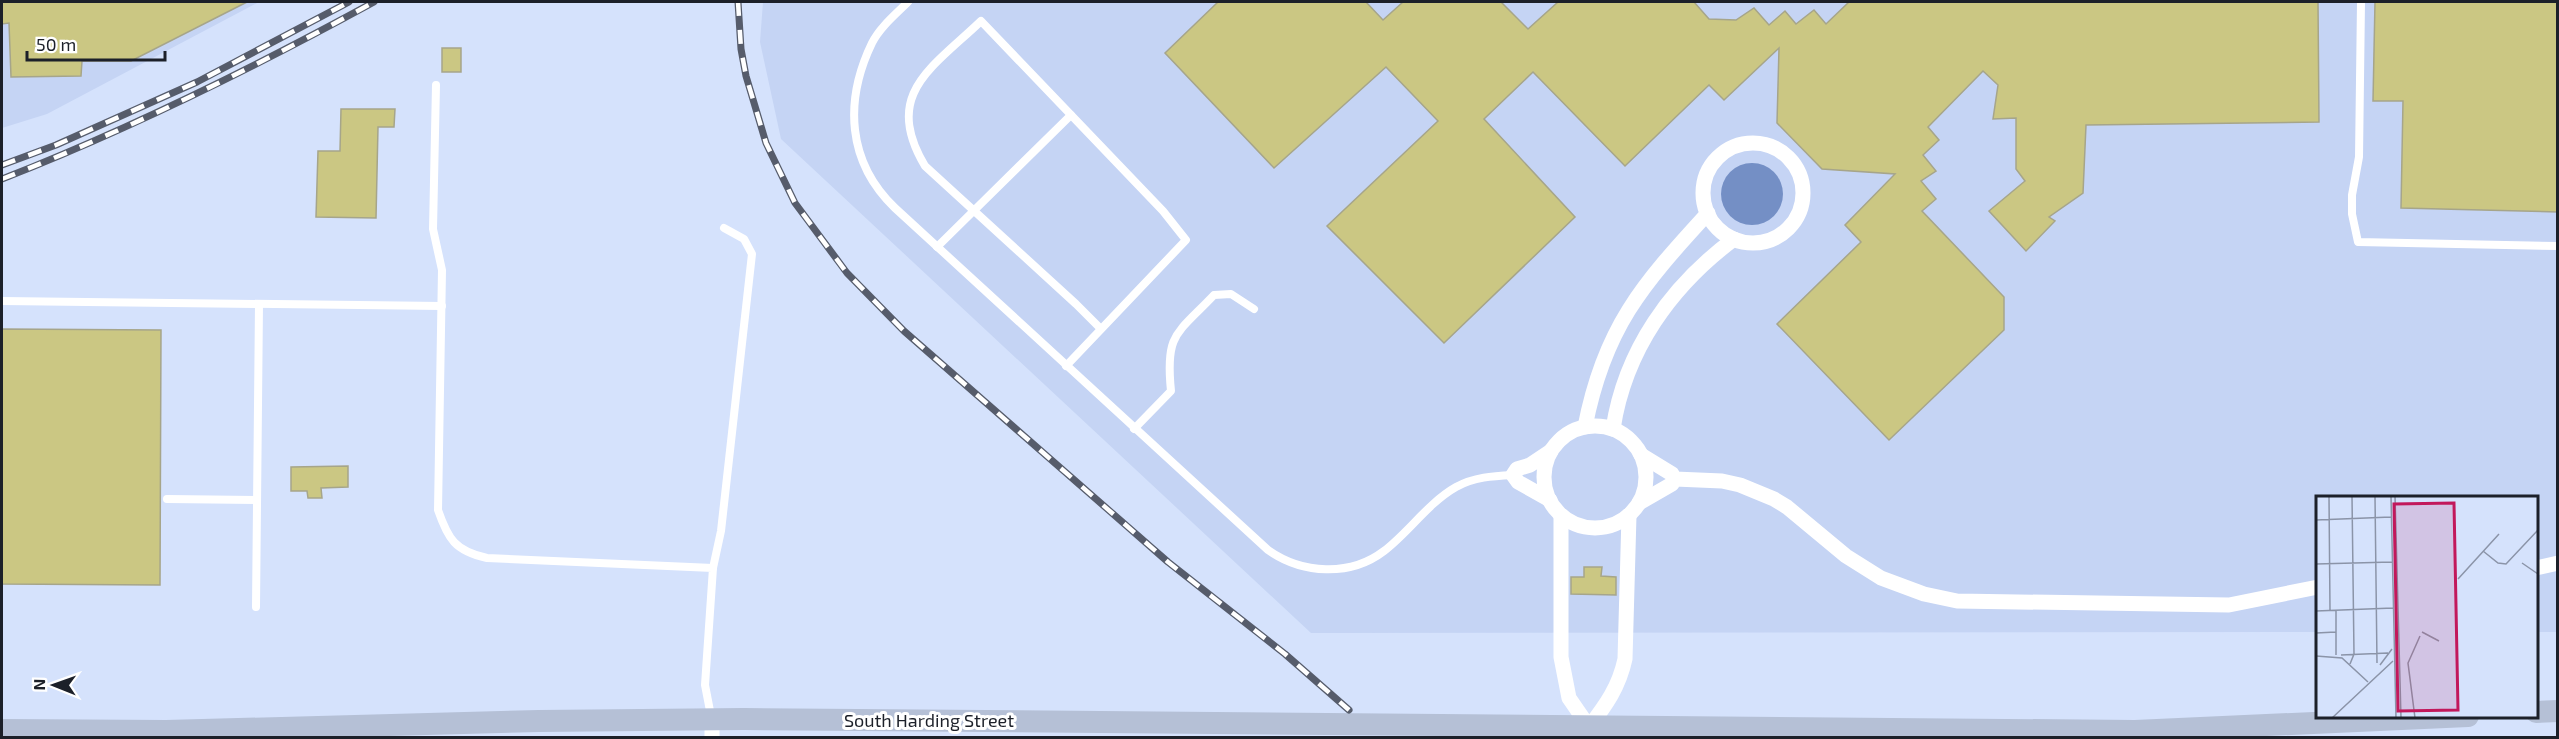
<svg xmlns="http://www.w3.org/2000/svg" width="2559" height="739" font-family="'Exo 2',sans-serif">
<rect width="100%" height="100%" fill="#d5e2fc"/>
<g fill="#c5d4f4">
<path d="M2 2H259L47 114 2 128Z"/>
<path d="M763 2H2557V632H2537L2536 498H2318L2317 632 1311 633 781 139 760 42Z"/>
</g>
<circle fill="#748fc5" cx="1752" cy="194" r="31"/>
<g fill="#cbc783" stroke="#a6a58a" stroke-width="1.5">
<path d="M2 2H247L131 61H82L81 76 11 77 9 23 2 24Z"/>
<path d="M1218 2H1366L1383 20 1403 2H1501L1528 29 1558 2H1694L1709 19 1736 20 1754 8 1769 25 1785 11 1796 24 1814 10 1826 24 1849 2H2318L2319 122 2086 125 2083 193 2049 217 2055 221 2026 251 1989 211 2025 181 2016 169V118L1993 119 1998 85 1983 71 1928 127 1939 140 1923 155 1936 171 1921 181 1936 199 1922 211 2004 297V330L1889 440 1777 324 1861 242 1845 225 1895 174 1822 169 1777 123 1779 48 1724 100 1709 85 1625 166 1533 72 1484 119 1575 217 1444 343 1327 226 1438 121 1386 67 1274 168 1165 53Z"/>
<path d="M2375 2H2558V212L2401 208 2403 101H2373Z"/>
<rect x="442" y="48" width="19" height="24"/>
<path d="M341 109H395L394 127H378L376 218 316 217 318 151H340Z"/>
<path d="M2 329 161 330 160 585 2 584Z"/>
<path d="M348 466V487L321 488 322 498H308L307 491H291V467Z"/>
<path d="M1584 567H1602L1601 576 1616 577V595L1571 594V577H1584Z"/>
</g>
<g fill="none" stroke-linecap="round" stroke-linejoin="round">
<g stroke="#fff" stroke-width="8">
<path d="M908 2C896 14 880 27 872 43 844 101 847 162 895 208L1268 550C1302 574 1350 577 1384 551 1409 532 1428 503 1456 487 1474 477 1493 476 1513 475"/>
<path d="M2361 2 2359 157 2352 195V214L2358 242 2558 246"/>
<path d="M436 85 433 229 442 270 438 510C448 539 455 551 487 558L713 568 705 685 711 716"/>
<path d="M937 247 1071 115"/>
<path d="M2 301 442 306"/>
<path d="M1066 366 1186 240 1163 211 981 21C932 68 882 94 925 166L1076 304 1101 329"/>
<path d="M1134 429 1171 391C1165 333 1177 334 1214 295L1231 294 1254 309"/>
<path d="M167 499 257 500"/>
<path d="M713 568 721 531 752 254 744 239 724 228"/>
<path d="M256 607 259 304"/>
</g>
<g stroke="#fff" stroke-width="15">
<circle cx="1753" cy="193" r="50"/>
<circle cx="1595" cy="477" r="51"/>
<path d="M1585 427C1604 328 1642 285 1708 213"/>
<path d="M1613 429C1625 350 1671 286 1734 239"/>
<path d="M1641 455 1672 474 1675 479 1722 481 1740 485 1774 499 1787 507 1846 556 1881 578 1924 594 1957 601 2229 605 2318 587"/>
<path d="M1550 500 1518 482 1513 475 1517 469 1530 465 1551 451"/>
<path d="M1639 503 1672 484 1675 479"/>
<path d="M1561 516V657L1569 698 1589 727V732"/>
<path d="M2536 568 2558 563"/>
<path d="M712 720V738"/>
<path d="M1589 727C1606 705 1619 687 1625 659L1629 515"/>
</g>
<g stroke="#b5c0d6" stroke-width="22">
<path d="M2536 712 2558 711"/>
<path d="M2 730 166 731 539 721 744 719 2135 731 2468 716"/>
</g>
<g stroke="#565c6b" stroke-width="7">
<g id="rail">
<path d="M738 2 741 49 746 76 766 143 795 203 847 273 904 331 1168 562 1285 654 1349 710"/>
<path d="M2 165 56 145 197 82 349 2"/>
<path d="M2 179C130 129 253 68 374 2"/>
</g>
</g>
<use href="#rail" stroke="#fff" stroke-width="4.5" stroke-dasharray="14" stroke-linecap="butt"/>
</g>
<g text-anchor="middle" stroke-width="6" stroke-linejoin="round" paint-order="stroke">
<g font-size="18" fill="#1c2029" stroke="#fff">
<text x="929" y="727">South Harding Street</text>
</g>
</g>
<g transform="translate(2316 496)">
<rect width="222" height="222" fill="#d5e2fc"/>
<path fill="none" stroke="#8b94a8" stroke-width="1.5" d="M13 0 14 114M59 0 61 167M75 0 80 222M79 0 85 222M0 24 75 21M167 55 182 67 190 68 222 34M206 67 222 78M0 68 76 66M142 83 183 38M20 114V159M0 115 77 112M106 136 123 145M0 137 20 136M25 159 72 157M0 160 26 162 52 186M34 168 38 158 36 0M64 169 76 153M16 222 77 165M99 222 92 167 104 140"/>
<path fill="#c2185b" fill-opacity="0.15" stroke="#c2185b" stroke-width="3" d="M138 7 142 214 82 215 78 8Z"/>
<rect width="222" height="222" fill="none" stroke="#1c2029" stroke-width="3"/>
</g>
<rect width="2559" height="739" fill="none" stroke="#1c2029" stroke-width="6"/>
<g transform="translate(54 685) rotate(271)" stroke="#ffffff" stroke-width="4.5" paint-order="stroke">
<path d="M0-4.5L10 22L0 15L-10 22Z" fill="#1c2029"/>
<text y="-9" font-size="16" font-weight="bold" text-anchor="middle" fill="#1c2029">N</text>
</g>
<path d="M27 51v9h138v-9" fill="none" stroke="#1c2029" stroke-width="3"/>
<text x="36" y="51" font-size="18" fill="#1c2029" stroke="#ffffff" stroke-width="4.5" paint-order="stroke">50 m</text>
</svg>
